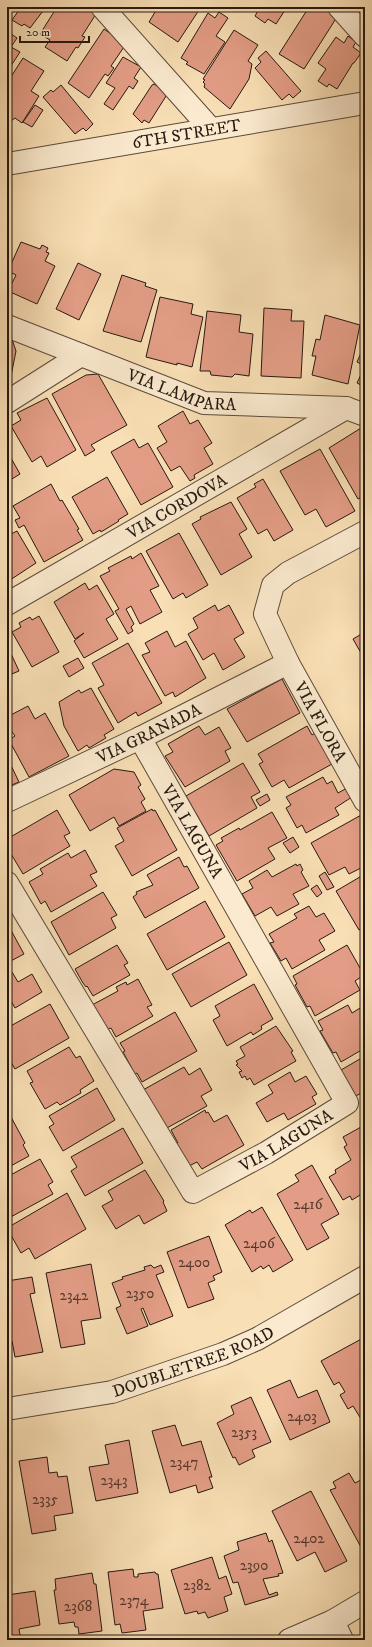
<svg xmlns="http://www.w3.org/2000/svg" width="372" height="1647" font-family="'IM FELL DW Pica',serif">
<rect width="100%" height="100%" fill="#f9dfb5"/>
<filter id="stains"><feTurbulence type="fractalNoise" baseFrequency=".005" numOctaves="4"/><feColorMatrix values="0 0 0 0 .2 0 0 0 0 .09 0 0 0 0 .02 0 0 0 .5 -.17"/></filter>
<radialGradient id="worn" r=".72"><stop offset=".6" stop-color="#630" stop-opacity="0"/><stop offset="1" stop-color="#630" stop-opacity=".3"/></radialGradient>
<g fill="#e39d86" stroke="#261911">
<path d="M21 7H46L30 28 24 24 22 26 12 20Z"/>
<path d="M57 7 67 12 70 7H86L96 14 82 36 85 37 78 48 76 47 67 61 45 47 50 40 40 34Z"/>
<path d="M158 7H201L178 42 149 22Z"/>
<path d="M260 7H287L276 24 268 19 265 23 255 16Z"/>
<path d="M309 7H322L337 17 304 69 279 54Z"/>
<path d="M219 12 228 18 216 36 225 42 204 74 186 64 188 62 181 58 208 13 215 18Z"/>
<path d="M104 29 126 44 111 66 114 68 108 76 105 74 89 98 68 83Z"/>
<path d="M234 30 258 45 248 61 252 64 249 79 230 109 204 87 205 84 203 82 205 80 203 79Z"/>
<path d="M7 31 17 38 11 47 20 52 7 72Z"/>
<path d="M348 36 356 42 353 47 361 53 354 63H353L337 89 329 84 327 87 318 81 326 69 318 63 336 37 344 43Z"/>
<path d="M266 51 301 91 293 98 289 94 282 100 255 68 261 62 258 58Z"/>
<path d="M123 57 141 67 134 78 138 81 133 89 129 86 113 110 104 104 115 88 106 83Z"/>
<path d="M23 58 44 71 31 91 39 96 22 123 15 118 7 124V83Z"/>
<path d="M159 83 168 93 149 123 144 120 142 123 133 114 152 85 154 84 157 86Z"/>
<path d="M61 85 93 124 86 131 83 128 75 134 43 97 51 90 53 92Z"/>
<path d="M35 105 43 110 32 127 23 122Z"/>
<path d="M21 242 40 249 42 245 48 248 46 252 49 253 45 261 55 266 37 304 8 291 16 275 8 271Z"/>
<path d="M78 263 101 274 79 320 56 309Z"/>
<path d="M122 275 146 283 145 286 157 290 141 342 103 331Z"/>
<path d="M160 297 193 304 191 314 203 317 192 367 177 363V365L146 357Z"/>
<path d="M264 308 292 310 291 321H304L301 378 261 376Z"/>
<path d="M207 311 241 315 239 332 253 334 249 376 235 374 232 377 211 375 210 371H200Z"/>
<path d="M325 315 360 325 348 384 312 375 316 356H312L316 339 320 340Z"/>
<path d="M7 337 12 339 16 351 11 376 7 375Z"/>
<path d="M365 344V387L357 383 365 366 357 362Z"/>
<path d="M98 374 127 425 91 445 95 450 85 456 52 394 86 375Z"/>
<path d="M47 398 76 450 47 467 41 456 32 462 11 426 21 420 17 413Z"/>
<path d="M183 411 190 424 198 420 212 443 204 448 213 464 194 475 195 478 190 481 180 466 171 471 157 448 167 442 158 426Z"/>
<path d="M361 428 365 436V495L358 499 329 448Z"/>
<path d="M134 439 139 448 148 443 173 487 141 505 111 452Z"/>
<path d="M320 449 355 511 326 527 316 509 305 515 280 471Z"/>
<path d="M7 451 20 474 7 482Z"/>
<path d="M107 477 128 514 118 520 119 521 101 532 100 530 93 534 72 497Z"/>
<path d="M263 479 293 530 274 541 267 529 258 534 237 498 256 487 254 484Z"/>
<path d="M51 484 60 501 62 500 79 529 77 530 83 540 44 562 24 525 19 528 15 520 20 518 13 506Z"/>
<path d="M231 502 247 529 239 534 252 557 221 575 192 524 201 519 200 517Z"/>
<path d="M17 531 36 563 7 582V536Z"/>
<path d="M179 533 208 585 186 598 183 593 173 599 146 551Z"/>
<path d="M141 553 159 586 150 590 162 612 140 624 131 606 126 609 134 624 131 627 133 631 128 634 115 611 119 609 100 576 110 571 108 568 131 556 132 559Z"/>
<path d="M85 583 89 590 97 585 114 614 106 619 118 639 84 658 74 641 84 633 75 639 54 602Z"/>
<path d="M215 605 218 611 229 605 244 633 234 639 245 657 223 670 214 653 203 660 188 634 198 628 193 618Z"/>
<path d="M39 616 59 652 32 667 12 632 21 627 19 623 30 617 32 620Z"/>
<path d="M167 631 175 647 186 641 206 678 175 697 173 692 165 696 142 655 150 652 145 643Z"/>
<path d="M365 632V660L353 639Z"/>
<path d="M128 643 162 703 138 716 136 712 118 723 98 688 104 685 92 663Z"/>
<path d="M7 645 19 671 7 676Z"/>
<path d="M78 658 84 668 69 677 63 666Z"/>
<path d="M282 679 300 713 247 742 227 709Z"/>
<path d="M91 688 114 729 104 735 106 738 89 748 87 745 78 751 64 726 59 702 79 690 81 693Z"/>
<path d="M28 706 35 719 45 713 69 756 29 777 9 740 15 736 7 725 9 723 7 717Z"/>
<path d="M199 726 205 735 219 727 231 748 225 751 230 761 185 787 165 756 173 752 168 744Z"/>
<path d="M307 726 312 735 315 733 332 764 289 788 284 780 272 787 259 764 263 762 258 754Z"/>
<path d="M7 757 19 782 7 787Z"/>
<path d="M243 763 260 792 251 797 257 808 209 836 186 796Z"/>
<path d="M114 769 134 772 141 785 138 787 145 799 141 802 146 811 119 826 114 817 90 831 69 795Z"/>
<path d="M323 777 327 784 332 781 338 793 347 788 352 797 335 808 339 815 306 833 302 825 297 828 286 808 291 805 286 797Z"/>
<path d="M267 794 270 800 260 806 256 800Z"/>
<path d="M152 809 153 811 155 810 177 850 132 876 115 846 124 841 117 828Z"/>
<path d="M57 810 70 833 64 836 70 846 23 874 7 847V839Z"/>
<path d="M272 812 287 838 268 848 275 859 237 881 216 845 223 841 221 838 239 828 240 830Z"/>
<path d="M363 814 365 817V866L349 874 345 867 329 875 311 843Z"/>
<path d="M293 837 299 847 290 853 283 843Z"/>
<path d="M85 850 97 872 90 875 97 886 51 912 45 901 41 904 29 882 43 874 40 869 68 853 71 858Z"/>
<path d="M179 857 184 867 187 866 199 888 145 918 133 897 137 894 136 892 153 885 147 875Z"/>
<path d="M296 864 297 866 300 864 303 870 301 872 309 886 293 894 299 904 277 916 271 907 255 916 242 894 253 888 249 881 267 870 272 877Z"/>
<path d="M325 872 334 887 327 890 319 876Z"/>
<path d="M365 874V926L359 930 336 891Z"/>
<path d="M317 885 322 893 317 897 311 889Z"/>
<path d="M103 892 117 915 111 918 116 928 69 955 51 922Z"/>
<path d="M205 901 225 937 167 970 147 934Z"/>
<path d="M309 906 316 917 324 913 335 931 319 940 325 950 292 969 286 958 281 961 270 943 274 942 269 934 297 918 294 914Z"/>
<path d="M7 923 24 954 7 963Z"/>
<path d="M229 942 247 975 191 1007 172 974Z"/>
<path d="M117 945 128 963 124 965 130 975 93 996 87 986 86 987 83 983 75 969Z"/>
<path d="M347 945 364 975 355 981 360 990 315 1016 310 1006 307 1007 295 985 297 984 293 976Z"/>
<path d="M12 972 18 982 32 974 42 992 15 1008 11 1001 7 1003V975Z"/>
<path d="M138 979 152 1005 147 1007 153 1016 116 1037 111 1028 106 1030 92 1005 118 991 116 987 126 982 127 985Z"/>
<path d="M254 984 273 1019 261 1026 262 1029 253 1035 251 1032 227 1046 213 1020 220 1016 215 1006Z"/>
<path d="M50 1004 69 1038 15 1069 7 1055V1028Z"/>
<path d="M348 1005 352 1013 365 1005V1048L341 1062 336 1052 333 1053 320 1031 323 1030 318 1021Z"/>
<path d="M175 1012 197 1051 142 1082 137 1073 135 1074 123 1052 125 1051 120 1043Z"/>
<path d="M276 1026 293 1051 291 1052 296 1061 254 1085 250 1078 247 1080 245 1076 242 1078 239 1072 242 1071 236 1065 238 1064 236 1061 245 1056 240 1047Z"/>
<path d="M69 1047 76 1058 80 1056 94 1081 80 1090 81 1093 60 1105 57 1102 45 1109 30 1083 33 1082 27 1071Z"/>
<path d="M365 1056V1096L363 1092 356 1096 341 1070Z"/>
<path d="M184 1067 189 1075 200 1068 212 1090 201 1096 207 1106 165 1129 143 1090Z"/>
<path d="M290 1072 295 1082 306 1076 317 1094 312 1097 316 1104 288 1120 284 1113 267 1122 256 1103 273 1093 268 1085Z"/>
<path d="M97 1088 115 1120 63 1151 49 1127 54 1124 49 1116Z"/>
<path d="M205 1110 206 1113 208 1112 214 1122 227 1115 244 1145 202 1169 197 1162 189 1166 176 1144 178 1143 171 1130Z"/>
<path d="M11 1117 25 1143 23 1145 29 1156 7 1168V1119Z"/>
<path d="M361 1127 365 1134V1192L352 1200 350 1196 343 1200 329 1177 336 1173 335 1170 351 1160 344 1147 347 1145 343 1137Z"/>
<path d="M123 1128 143 1163 85 1196 71 1171 77 1167 71 1157Z"/>
<path d="M40 1159 53 1182 48 1185 53 1194 7 1219V1177Z"/>
<path d="M312 1165 339 1214 321 1224 329 1238 307 1250 277 1194 299 1181 295 1175Z"/>
<path d="M145 1170 164 1201 163 1202 167 1211 144 1224 139 1215 116 1229 102 1206 113 1200 108 1191Z"/>
<path d="M67 1193 86 1229 35 1259 29 1248 21 1253 7 1228Z"/>
<path d="M262 1207 293 1260 273 1272 269 1265 263 1269 261 1266 252 1272 225 1225 250 1210 252 1213Z"/>
<path d="M209 1236 222 1272 213 1276 215 1280 208 1283 214 1299 188 1308 167 1252Z"/>
<path d="M91 1264 101 1318 81 1321 85 1344 61 1348 46 1273Z"/>
<path d="M151 1265 154 1268 161 1265 164 1272 156 1275 173 1316 150 1325 143 1308 141 1309 148 1326 127 1334 116 1308 121 1306 112 1283 123 1279 122 1277 145 1270 144 1267Z"/>
<path d="M32 1277 35 1293 30 1294 43 1352 15 1357 12 1341 7 1342V1281Z"/>
<path d="M365 1337V1421L363 1422 353 1406 348 1409 340 1395 345 1392 339 1382 334 1385 321 1361Z"/>
<path d="M290 1380 298 1398 317 1390 330 1422 290 1440 267 1390Z"/>
<path d="M251 1397 271 1442 252 1450 255 1457 239 1465 235 1457 233 1458 217 1423 234 1414 231 1406Z"/>
<path d="M175 1425 182 1446 201 1441 212 1477H209L213 1488 198 1493 196 1485 170 1493 152 1431Z"/>
<path d="M129 1440 138 1493 96 1501 89 1467 109 1464 105 1445Z"/>
<path d="M47 1457 49 1473 57 1472 58 1477 67 1476 73 1513 54 1516 56 1530 32 1534 19 1461Z"/>
<path d="M349 1473 355 1483 365 1478V1547L362 1549 330 1490 336 1488 333 1482Z"/>
<path d="M311 1491 347 1561 325 1572 315 1552 297 1561 272 1511Z"/>
<path d="M266 1533 269 1542 272 1540 283 1573 278 1574 279 1576 263 1579 269 1595 277 1592 278 1595 245 1605 238 1582 233 1583 224 1556 239 1550 237 1542Z"/>
<path d="M212 1557 219 1579 226 1576 232 1594 224 1597 228 1611 208 1618 205 1612 198 1614 197 1611 185 1614 171 1570Z"/>
<path d="M133 1569 134 1577H138V1574L155 1572 156 1574H158L163 1608 143 1611 146 1630 122 1633 120 1624 115 1625 108 1572Z"/>
<path d="M92 1573 94 1584H96L102 1631 79 1634 78 1627H75L74 1622 59 1624 54 1590H56L55 1579Z"/>
<path d="M35 1591 40 1625 19 1629 21 1640H7V1595Z"/>
</g>
<g fill="none" stroke-linecap="round" stroke-linejoin="round">
<g stroke="#5b4a3a" stroke-width="24">
<g id="minor">
<path d="M102 7 210 128"/>
<path d="M339 7 365 36"/>
<path id="s1" d="M7 164 365 103"/>
<path id="s2" d="M7 326 204 403 346 408 365 415"/>
<path d="M7 402 81 355"/>
<path id="s3" d="M365 532 288 573 273 585 265 614 288 663 365 801"/>
<path id="s4" d="M7 604 346 408"/>
<path id="s5" d="M7 801 140 738 288 663"/>
<path id="s6" d="M7 883 193 1192 266 1153 347 1103 140 738"/>
<path id="s7" d="M7 1409 112 1392 223 1354 257 1339 365 1277"/>
<path d="M333 1621 342 1640"/>
<path d="M289 1640 333 1621 365 1602"/>
</g>
</g>
<use href="#minor" stroke="#fbeacf" stroke-width="22"/>
</g>
<g text-anchor="middle" stroke-width="3" stroke-linejoin="round" paint-order="stroke">
<g font-size="15" fill="#553a2e">
<text x="308" y="1209">2416</text>
<text x="259" y="1248">2406</text>
<text x="194" y="1267">2400</text>
<text x="140" y="1298">2350</text>
<text x="74" y="1300">2342</text>
<text x="302" y="1421">2403</text>
<text x="244" y="1437">2353</text>
<text x="184" y="1467">2347</text>
<text x="114" y="1485">2343</text>
<text x="45" y="1504">2335</text>
<text x="309" y="1543">2402</text>
<text x="254" y="1570">2390</text>
<text x="197" y="1590">2382</text>
<text x="134" y="1605">2374</text>
<text x="78" y="1611">2368</text>
</g>
<g font-size="17" fill="#261911" stroke="#fbeacf">
<text dy="6" stroke="none"><textPath href="#s1" startOffset="182">6TH STREET</textPath></text>
<text dy="6" stroke="none"><textPath href="#s2" startOffset="187">VIA LAMPARA</textPath></text>
<text dy="6" stroke="none"><textPath href="#s4" startOffset="196">VIA CORDOVA</textPath></text>
<text dy="6" stroke="none"><textPath href="#s3" startOffset="258">VIA FLORA</textPath></text>
<text dy="6" stroke="none"><textPath href="#s5" startOffset="157">VIA GRANADA</textPath></text>
<text transform="translate(193 831) rotate(60)" y="6">VIA LAGUNA</text>
<text dy="6" stroke="none"><textPath href="#s6" startOffset="467">VIA LAGUNA</textPath></text>
<text dy="6" stroke="none"><textPath href="#s7" startOffset="193">DOUBLETREE ROAD</textPath></text>
</g>
</g>
<rect width="372" height="1647" fill="none" stroke="#f9dfb5" stroke-width="24"/>
<rect x="8" y="8" width="356" height="1631" fill="none" stroke="#261911" stroke-width="2"/>
<rect x="12" y="12" width="348" height="1623" fill="none" stroke="#261911"/>
<path d="M20 36v6h69v-6" fill="none" stroke="#261911" stroke-width="2"/>
<text x="26" y="36" font-size="12" fill="#261911" stroke="#fbeacf" stroke-width="3" paint-order="stroke">20 m</text>
<rect width="100%" height="100%" filter="url(#stains)"/>
<rect width="100%" height="100%" fill="url(#worn)"/>
</svg>
